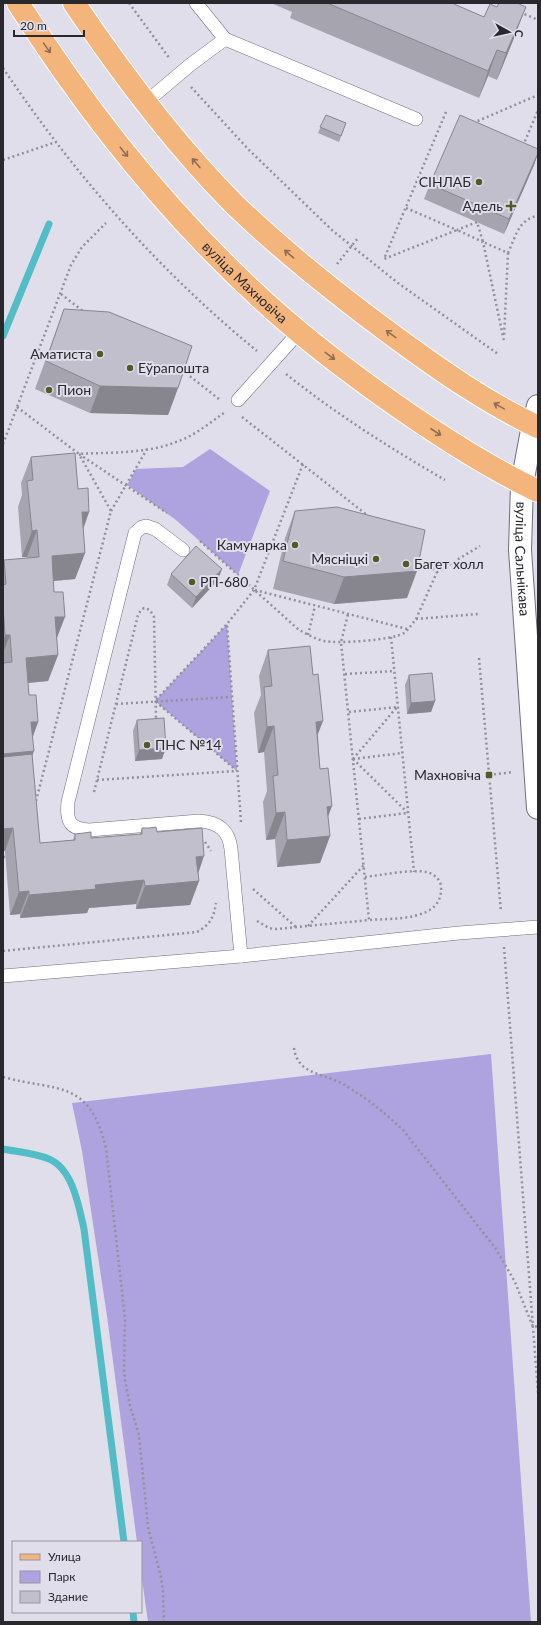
<svg xmlns="http://www.w3.org/2000/svg" width="541" height="1625" font-family="Lato,sans-serif">
<rect width="100%" height="100%" fill="#e0deea"/>
<g fill="#aea3de">
<path d="M210 449 270 491 238 575 176 520 127 485 136 469 183 467Z"/>
<path d="M227 624 237 771 155 701Z"/>
<path d="M491 1054 531 1622H148L141 1572V1542H137L107 1316 82 1151 72 1103Z"/>
</g>
<g fill="none" stroke-linecap="round" stroke-linejoin="round">
<g stroke="#52bcc7" stroke-width="7">
<path d="M3 336 49 224"/>
<path d="M3 1149C18 1152 34 1153 49 1159 73 1169 79 1207 84 1229L124 1542"/>
<path d="M133 1612 134 1622"/>
</g>
<g stroke="#706f79" stroke-width="14">
<g id="lane">
<path d="M196 3 225 39 416 119"/>
<path d="M145 103 190 65 225 39"/>
<path d="M238 400 299 332"/>
<path d="M183 550 155 529 146 526 142 527 135 533 68 802C66 820 69 829 89 830L199 821C218 822 229 830 231 849L241 956 459 933 538 927"/>
<path d="M3 976 241 956"/>
</g>
</g>
<g stroke="#706f79" stroke-width="24">
<path id="street" d="M533 425 538 406"/>
</g>
<g stroke="#706f79" stroke-width="24">
<g id="secondary">
<path id="s1" d="M533 425 522 484 520 550 538 808"/>
</g>
</g>
<g stroke="#fff" stroke-width="24">
<g id="primary">
<path id="s2" d="M18 3C91 118 176 224 278 314 312 344 349 372 387 399 435 433 485 466 538 491"/>
<path d="M74 3C122 74 174 144 235 205 285 253 339 296 395 337 440 370 487 403 538 427"/>
</g>
</g>
<g stroke="#929099" stroke-width="2.5" stroke-dasharray="2 3" stroke-linecap="butt">
<path d="M129 3 170 59"/>
<path d="M520 12 538 20"/>
<path d="M3 68C74 174 158 270 257 351"/>
<path d="M191 87 249 150 333 231 398 283 498 354"/>
<path d="M446 112 384 259 457 230 483 242 504 341"/>
<path d="M473 123 538 95"/>
<path d="M523 146 538 110"/>
<path d="M3 160 56 142"/>
<path d="M406 208 457 230 477 222 483 242 508 253 504 337"/>
<path d="M508 253C515 238 519 218 538 216"/>
<path d="M337 264 358 238"/>
<path d="M61 294 84 312"/>
<path d="M182 370 219 399"/>
<path d="M286 374C336 414 390 448 445 480"/>
<path d="M17 407 79 454C111 452 146 454 176 442 194 436 210 423 225 412"/>
<path d="M242 417 367 515"/>
<path d="M3 444 71 265 82 247 106 223"/>
<path d="M111 511 147 449"/>
<path d="M200 541 299 630C307 634 315 639 324 641 338 644 393 640 404 633 409 629 412 624 416 619L478 614"/>
<path d="M417 556 437 572 480 546"/>
<path d="M255 590 407 629"/>
<path d="M416 619 437 572"/>
<path d="M226 625 155 701 236 770"/>
<path d="M308 635 315 606"/>
<path d="M391 637 414 872"/>
<path d="M479 658 501 912"/>
<path d="M345 674 395 671"/>
<path d="M116 704 231 697"/>
<path d="M349 712 397 707"/>
<path d="M353 759 407 812"/>
<path d="M353 759 397 707"/>
<path d="M353 759 402 753"/>
<path d="M489 775 513 772"/>
<path d="M97 780 236 771"/>
<path d="M94 792 138 615 141 610 144 608 150 610 154 617 156 720"/>
<path d="M36 801 111 511 79 454 167 513"/>
<path d="M359 819 407 813"/>
<path d="M241 822 227 624 254 590 303 464"/>
<path d="M205 842 211 851"/>
<path d="M3 857H5"/>
<path d="M365 877C382 875 411 869 427 872 434 874 440 879 441 886 444 922 393 918 369 920"/>
<path d="M253 889 297 928"/>
<path d="M257 921 269 928 277 929 369 920 341 642 348 614"/>
<path d="M308 926 364 865"/>
<path d="M504 947 538 1393"/>
<path d="M3 951 197 932C210 925 214 917 216 903"/>
<path d="M294 1048C295 1056 298 1062 304 1067 315 1075 329 1077 341 1083 364 1096 384 1112 403 1130L496 1249 515 1282 533 1327 538 1326"/>
<path d="M3 1077C59 1092 89 1079 106 1148L125 1319 124 1369 125 1380 130 1406 139 1435 148 1527 161 1577 163 1591 164 1622"/>
</g>
<use href="#lane" stroke="#fff" stroke-width="13"/>
<use href="#street" stroke="#fff" stroke-width="22"/>
<use href="#secondary" stroke="#fff" stroke-width="22"/>
<use href="#primary" stroke="#f4b57c" stroke-width="22"/>
</g>
<g fill="#a6a4af">
<path d="M271 3H454V4L484 17 497 7 499 3H518L516 33 497 80 488 76 479 98 290 18 292 12Z"/>
<path d="M326 115 346 123 339 142 318 133Z"/>
<path d="M538 153 534 165 504 234 424 199 430 184Z"/>
<path d="M64 309 178 388 168 415 90 413 35 389Z"/>
<path d="M31 457 78 489 89 512 83 529 85 553 75 579 53 581 58 655 48 681 28 683 29 695 38 722 32 738V754L40 843 73 840 75 834 91 838 140 834 142 828 157 832 198 873 199 881 190 905 136 909V904L89 908 87 913 20 918V914L10 915 5 851H3V561L4 560 27 558V557H22L18 507 22 495 21 483Z"/>
<path d="M295 511 407 598 334 604 273 589 285 538Z"/>
<path d="M171 574 218 580 192 608 167 585Z"/>
<path d="M268 650 318 735 320 769 328 816 330 836 320 863 277 867 275 839 266 840 263 802 267 791 264 752 258 753 254 713 261 695 259 676Z"/>
<path d="M409 675 435 701 431 712 407 714 405 685Z"/>
<path d="M137 720 162 759 135 761 133 731Z"/>
</g>
<g fill="#87868e">
<path d="M526 7 516 33 497 80 506 53Z"/>
<path d="M497 50 488 76 479 98 488 71Z"/>
<path d="M538 153 534 165 504 234 509 219Z"/>
<path d="M100 386 178 388 168 415 90 413Z"/>
<path d="M82 512H89L80 538Z"/>
<path d="M37 530 27 557H22L32 531Z"/>
<path d="M85 553 75 579 42 582 52 556Z"/>
<path d="M222 569 218 580 192 608 196 597Z"/>
<path d="M417 571 407 598 334 604 344 577Z"/>
<path d="M55 617H65L55 643Z"/>
<path d="M5 635H10L3 653V641Z"/>
<path d="M58 655 48 681 16 684 26 658Z"/>
<path d="M435 701 431 712 407 714 411 703Z"/>
<path d="M323 721 313 747 316 722Z"/>
<path d="M31 722H38L29 748Z"/>
<path d="M274 726 264 752 258 753 267 727Z"/>
<path d="M166 748 162 759 135 761 139 750Z"/>
<path d="M34 751 24 778 3 779V754Z"/>
<path d="M332 806 322 833 327 807Z"/>
<path d="M285 812 275 839 266 840 276 813Z"/>
<path d="M13 828 5 851H3V829Z"/>
<path d="M330 836 320 863 277 867 287 840Z"/>
<path d="M204 856 196 880V857Z"/>
<path d="M144 880 136 904 89 908 87 913 20 918 29 895 95 885Z"/>
<path d="M199 881 190 905 136 909 145 886Z"/>
<path d="M29 891 20 914 10 915 19 892Z"/>
</g>
<g fill="#c1bfcb" stroke="#87868e">
<path d="M327 3H454V4L484 17 490 4 497 7 499 3H517L526 7 506 53 497 50 488 71Z"/>
<path d="M326 115 346 123 341 136 320 127Z"/>
<path d="M460 115 538 149V153L509 219 430 184Z"/>
<path d="M64 309 109 312 192 346 178 388 100 386 46 361Z"/>
<path d="M75 453 78 489 88 488 89 512H82L85 553 52 556 54 592H63L65 617H55L58 655 26 658 29 695H36L38 722H31L34 751 3 754V663L12 662 10 635H5L3 607V585L6 584 4 560 39 557 37 530 32 531 27 481 33 480 31 457Z"/>
<path d="M337 507 425 530 417 571 344 577 283 561 295 511Z"/>
<path d="M196 546 222 569 196 597 171 574Z"/>
<path d="M310 646 313 675 318 674 323 721 316 722 320 769 328 768 332 806 327 807 330 836 287 840 285 812 276 813 273 776 278 775 274 726 267 727 264 687 272 686 268 650Z"/>
<path d="M432 673 435 701 411 703 409 675Z"/>
<path d="M164 718 166 748 139 750 137 720Z"/>
<path d="M32 754 40 843 75 840V834L84 833 91 832V838L142 834V828H149L156 827 157 832 202 828 204 856 196 857 199 881 145 886 144 880 95 885 96 889 29 895V891L19 892 13 828 3 829V757Z"/>
</g>
<defs><path id="oneway-shaft" d="M-6 0H5M1.5-3L5.5 0L1.5 3" fill="none" stroke-width="1.6" stroke-linecap="round" stroke-linejoin="round"/></defs>
<g stroke="#8e6e54">
<use href="#oneway-shaft" transform="translate(47 48) rotate(55)"/>
<use href="#oneway-shaft" transform="translate(124 152) rotate(51)"/>
<use href="#oneway-shaft" transform="translate(196 163) rotate(-131)"/>
<use href="#oneway-shaft" transform="translate(289 254) rotate(-139)"/>
<use href="#oneway-shaft" transform="translate(391 334) rotate(-144)"/>
<use href="#oneway-shaft" transform="translate(330 356) rotate(37)"/>
<use href="#oneway-shaft" transform="translate(499 406) rotate(-151)"/>
<use href="#oneway-shaft" transform="translate(436 432) rotate(33)"/>
</g>
<g fill="#515b2a" stroke="#e0deea" stroke-width="1.5">
<circle cx="479" cy="182" r="4"/>
<path d="M509 200h4v4h4v4h-4v4h-4v-4h-4v-4h4z"/>
<circle cx="100" cy="354" r="4"/>
<circle cx="130" cy="368" r="4"/>
<circle cx="49" cy="390" r="4"/>
<circle cx="295" cy="545" r="4"/>
<circle cx="376" cy="559" r="4"/>
<circle cx="406" cy="564" r="4"/>
<circle cx="192" cy="582" r="4"/>
<circle cx="147" cy="745" r="4"/>
<rect x="485" y="771" width="8" height="8" rx="2"/>
</g>
<g text-anchor="middle" stroke-width="4" stroke-linejoin="round" paint-order="stroke">
<g font-size="14" fill="#29282d" stroke="#e0deea" text-anchor="end">
<text x="471" y="187">СІНЛАБ</text>
<text x="503" y="211">Адель</text>
<text x="92" y="359">Аматиста</text>
<text x="138" y="373" text-anchor="start">Еўрапошта</text>
<text x="57" y="395" text-anchor="start">Пион</text>
<text x="287" y="550">Камунарка</text>
<text x="368" y="564">Мясніцкі</text>
<text x="414" y="569" text-anchor="start">Багет холл</text>
<text x="200" y="587" text-anchor="start">РП-680</text>
<text x="155" y="750" text-anchor="start">ПНС №14</text>
<text x="481" y="780">Махновіча</text>
</g>
<g font-size="14" fill="#29282d" stroke="#e0deea">
<text dy="5" stroke="none"><textPath href="#s2" startOffset="361">вуліца Махновіча</textPath></text>
<text dy="5" stroke="none"><textPath href="#s1" startOffset="135">вуліца Сальнікава</textPath></text>
</g>
</g>
<rect width="541" height="1625" fill="none" stroke="#29282d" stroke-width="8"/>
<rect x="12" y="1541" width="130" height="72" fill="#e0deea" stroke="#97959e"/>
<rect x="20" y="1554" width="20" height="6" fill="#f4b57c" stroke="#97959e"/>
<text x="48" y="1561" font-size="12" fill="#29282d">Улица</text>
<rect x="20" y="1571" width="20" height="12" fill="#aea3de" stroke="#97959e"/>
<text x="48" y="1581" font-size="12" fill="#29282d">Парк</text>
<rect x="20" y="1591" width="20" height="12" fill="#c1bfcb" stroke="#97959e"/>
<text x="48" y="1601" font-size="12" fill="#29282d">Здание</text>
<g transform="translate(509 32) rotate(98)" stroke="#e0deea" stroke-width="3" paint-order="stroke">
<path d="M0-3L7 15L0 10L-7 15Z" fill="#29282d"/>
<text y="-6" font-size="11" font-weight="bold" text-anchor="middle" fill="#29282d">С</text>
</g>
<path d="M14 30v6h70v-6" fill="none" stroke="#29282d" stroke-width="2"/>
<text x="20" y="30" font-size="12" fill="#29282d" stroke="#e0deea" stroke-width="3" paint-order="stroke">20 m</text>
</svg>
